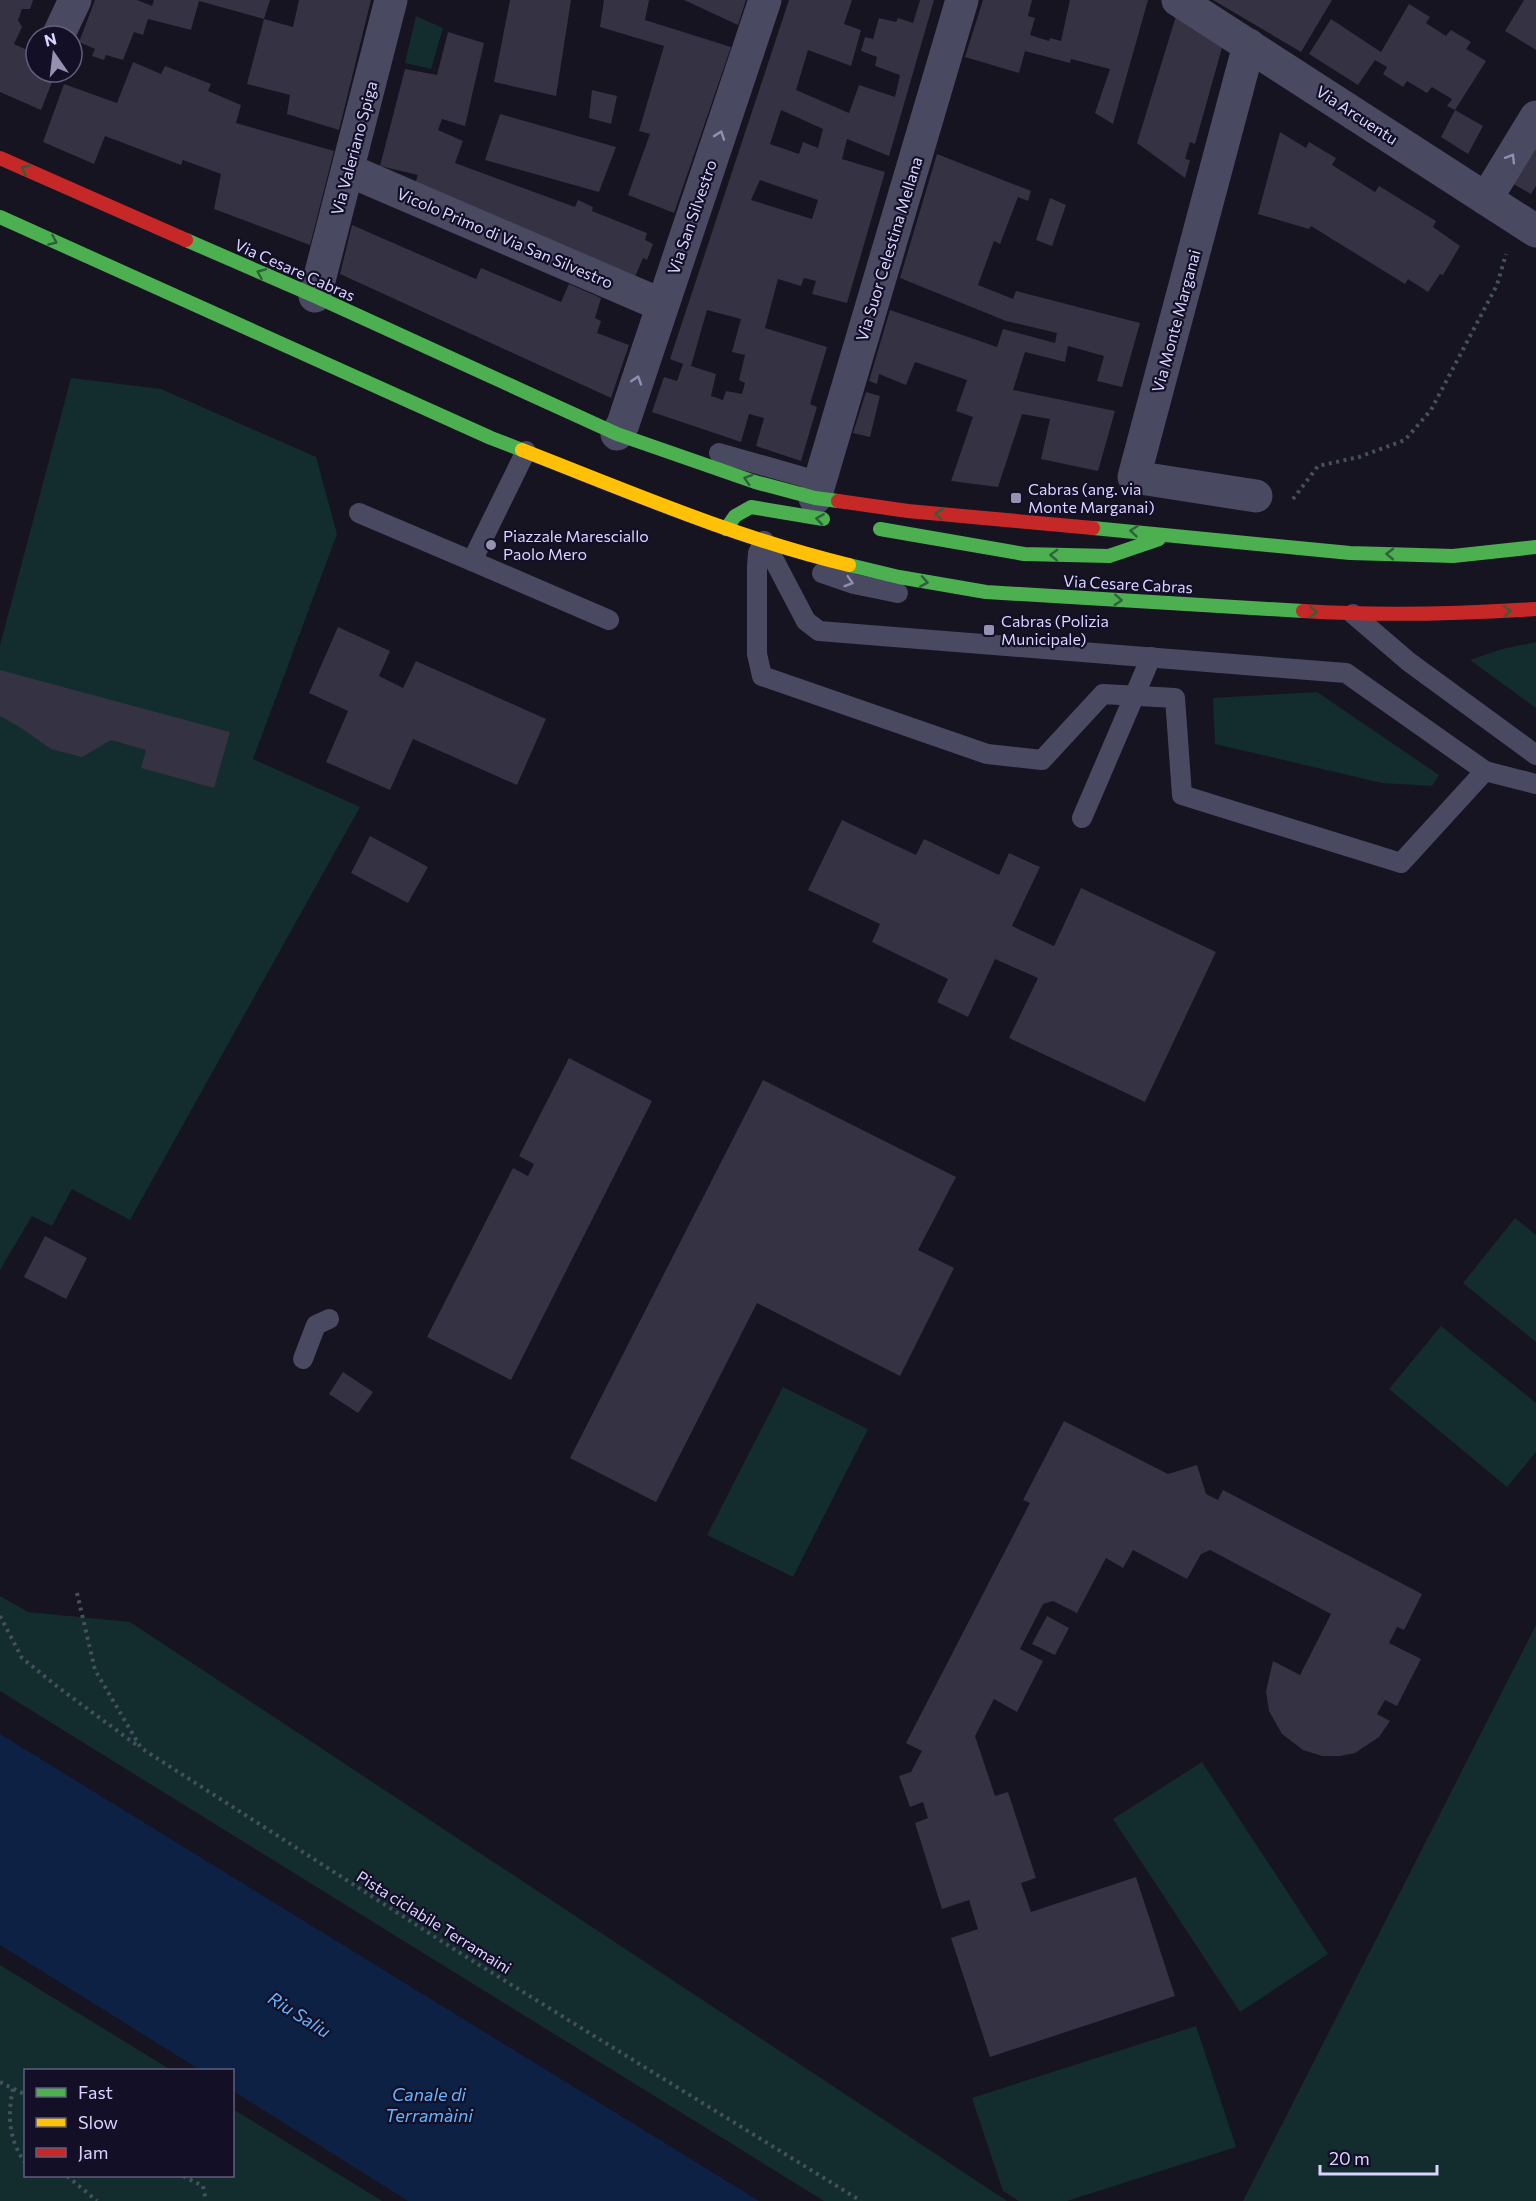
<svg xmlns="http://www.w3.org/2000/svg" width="1536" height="2201" font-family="Commissioner,sans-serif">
<rect width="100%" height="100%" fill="#161421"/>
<g fill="#132c2d">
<path d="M416 16 443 28 431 69 405 63Z"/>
<path d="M71 378 161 389 316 457 337 534 253 759 360 807 130 1220 72 1189 52 1226 32 1216 0 1270V645Z"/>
<path d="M1536 642V708L1470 660 1502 649Z"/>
<path d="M1317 692 1439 775 1432 786 1382 783 1215 744 1213 698Z"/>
<path d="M1515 1218 1536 1235V1342L1463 1283Z"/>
<path d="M1441 1326 1536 1403V1452L1507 1487 1389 1389Z"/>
<path d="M783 1387 868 1429 793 1577 707 1535Z"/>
<path d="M0 1596 28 1612 130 1622 1007 2201H824L0 1691Z"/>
<path d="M1536 1625V2201H1243Z"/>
<path d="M1202 1762 1328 1954 1240 2012 1113 1819Z"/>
<path d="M0 1965 171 2070H26V2176H232L233 2109 382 2201H0Z"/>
<path d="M1196 2026 1236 2147 1067 2201H1019L1003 2191 972 2098Z"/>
</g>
<path fill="#0d2144" d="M0 1734 759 2201H408L233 2091 232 2070H200L0 1945Z"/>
<g fill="#343243" fill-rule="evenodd">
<path d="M0 0H33L30 9H22L18 20 22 27 14 44 36 54V72H56L41 110 0 92Z"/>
<path d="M95 0H137L152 6 154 0H270L264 19 199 1 191 30 148 19 143 35 134 32 123 60 106 55 104 60 92 56 95 49 79 42Z"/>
<path d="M299 0H371L339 130 287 114 290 95 247 84 264 19 293 27Z"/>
<path d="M510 0H571L556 96 494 82Z"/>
<path d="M604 0H649L645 20 731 47 674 213 628 195 650 134 639 131 664 46 600 27Z"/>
<path d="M684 0H746L738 25Z"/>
<path d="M789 0H852L844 24 861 30 851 66 808 50 796 90 849 113 859 85 895 97 900 75 875 66 877 57 861 51 865 37 873 39 879 18 896 22 898 18 913 23 920 0H934L889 156 847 139 842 159 885 172 847 303 812 294 816 281 804 278 801 286 778 279 765 328 827 347 810 404 817 407 801 461 756 446 764 418 749 414 741 442 652 412 664 377 677 381 683 364 670 359ZM781 110 823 129 818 148 803 142 799 154 770 144ZM760 180 818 200 812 219 751 200ZM707 310 741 319 732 352 745 355 739 380 745 383 742 394 726 391 723 400 711 396 716 374 691 366Z"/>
<path d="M983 0H1032L1028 16 1035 18 1030 35 1049 41 1050 38 1061 41 1070 0H1148L1113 124 1095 113 1110 69 1071 59 1070 63 1025 51 1019 73 965 57Z"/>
<path d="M1213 0H1332L1301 52Z"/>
<path d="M1524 0H1536V50L1505 31Z"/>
<path d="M1409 4 1430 17 1426 23 1446 36 1451 30 1471 42 1466 49 1486 61 1455 110 1447 106 1452 99 1432 87 1427 93 1407 81 1403 87 1383 74 1387 67 1375 60 1358 85 1309 54 1331 19 1381 52Z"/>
<path d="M1176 16 1223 44 1195 144 1190 142 1185 159 1190 160 1185 178 1137 143Z"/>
<path d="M448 32 484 43 465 126 442 119 438 130 463 141 455 163 575 207 578 200 593 207 592 211 647 233 645 240 653 244 647 260 643 258 635 277 414 186 418 175 380 166 405 69 437 75Z"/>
<path d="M133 62 161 74 165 66 211 84 208 91 241 105 236 123 334 151 310 245 214 209 221 174 183 160 181 165 105 136 94 164 43 142 64 84 117 103Z"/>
<path d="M592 90 617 96 611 124 589 118Z"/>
<path d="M1455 110 1483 126 1468 154 1441 137Z"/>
<path d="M500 114 616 147 599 192 485 160Z"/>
<path d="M1280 132 1306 148 1309 142 1336 158 1332 165 1375 192 1379 186 1436 221 1433 227 1460 246 1443 275 1440 274 1428 292 1408 279 1405 284 1311 226 1309 229 1258 214Z"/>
<path d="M1536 139V186L1531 194 1510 182Z"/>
<path d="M937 154 1031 191 1028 201 1018 197 1000 244 994 241 978 285 1013 299 1016 291 1140 323 1122 387 1097 381 1104 356 1068 346 1065 362 1025 352 1013 390 1115 411 1098 471 1041 459 1050 419 1022 414 998 487 951 481 973 417 956 411 967 380 915 362 906 385 879 374 877 384 869 381 890 310 997 347 1003 329 1055 343 1057 333 1006 321 900 278Z"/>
<path d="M1050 198 1066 205 1052 246 1036 240Z"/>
<path d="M352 225 476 279 481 268 561 302 569 284 601 298 595 318 601 321 597 333 629 345 611 398 340 274Z"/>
<path d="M866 392 880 396 870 437 853 433Z"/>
<path d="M338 627 390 651 379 676 403 688 416 661 546 719 517 785 413 739 390 790 326 762 348 711 309 693Z"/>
<path d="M0 670 230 732 214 788 141 768 146 750 111 740 82 757 51 749 18 726 0 716Z"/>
<path d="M842 820 916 855 924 839 999 875 1009 853 1040 867 1012 926 1054 946 1081 888 1216 952 1145 1102 1009 1038 1038 978 995 959 968 1017 937 1002 948 979 872 942 880 924 808 890Z"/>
<path d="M370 836 428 867 408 903 351 873Z"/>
<path d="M569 1058 652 1101 511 1380 427 1337 513 1168 528 1176 534 1164 519 1156Z"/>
<path d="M763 1080 956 1177 918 1250 954 1268 900 1376 757 1303 656 1502 570 1458Z"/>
<path d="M45 1236 87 1258 66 1299 24 1277Z"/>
<path d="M343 1372 373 1392 358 1413 329 1394Z"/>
<path d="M1064 1421 1168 1474 1197 1465 1206 1494 1218 1500 1223 1490 1422 1594 1404 1630 1397 1627 1389 1643 1421 1659 1397 1706 1385 1700 1377 1714 1390 1721 1379 1737 1355 1753 1340 1756H1322L1303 1750 1282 1734 1269 1711 1266 1691 1273 1661 1300 1675 1331 1614 1210 1550 1201 1554 1187 1579 1133 1550 1123 1568 1106 1558 1077 1613 1053 1601 1043 1604 1020 1649 1043 1661 1017 1712 994 1699 975 1736 995 1796 1008 1792 1036 1878 1021 1883 1031 1912 1136 1877 1175 1996 990 2057 951 1938 978 1929 969 1900 942 1909 915 1823 928 1818 923 1802 910 1807 899 1776 911 1772 922 1751 906 1743 1030 1503 1023 1500Z"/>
<path d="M1047 1616 1069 1628 1055 1655 1032 1644Z"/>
</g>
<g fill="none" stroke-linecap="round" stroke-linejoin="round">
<g stroke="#44505f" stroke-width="4" stroke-dasharray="3 4.5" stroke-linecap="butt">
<path d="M1293 499 1318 466 1359 457 1405 440 1431 410 1497 285 1506 254"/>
<path d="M77 1593 95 1670 141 1748 460 1953 861 2201"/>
<path d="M0 1616 22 1658 59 1688 138 1746"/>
<path d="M0 2082 26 2095"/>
<path d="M13 2089C7 2116 9 2141 26 2164"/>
<path d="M67 2176 97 2201"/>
<path d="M183 2176 203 2186 206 2201"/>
</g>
<g stroke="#4a4962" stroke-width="20">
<path d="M526 451 472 561 609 620"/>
<path d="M719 453 821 482"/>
<path d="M359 513 472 561"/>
<path d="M764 541 758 553 757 567V654L762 676 987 754 1042 760 1103 694 1175 698 1182 795 1401 863 1485 771 1536 784"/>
<path d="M764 541 806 621 819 631 1346 673 1485 771"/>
<path d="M822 573 854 584 898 593"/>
<path d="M1353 614 1409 662 1536 755"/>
<path d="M1082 818 1151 657"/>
<path d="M303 1359 316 1325 329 1319"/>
</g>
<g stroke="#4a4962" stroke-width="33">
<path d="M1178 0 1536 231"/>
<path d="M58 36 75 0"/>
<path d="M1249 45 1134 477 1256 496"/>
<path d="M348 170 662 305"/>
<path d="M1486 199 1536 117"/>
<path d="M315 296 391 0"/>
<path d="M617 434 623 424 765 0"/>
<path d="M815 498 962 0"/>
</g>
<g stroke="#4caf50" stroke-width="14">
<path d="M0 217 491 438 522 450"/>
<path d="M186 240 315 296 617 434 755 482 815 498 838 501"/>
<path d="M1093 528 1350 553 1453 556 1536 547"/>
<path d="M726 529 735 516 751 507 823 519"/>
<path d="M880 529 1024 554 1109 556 1159 539"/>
<path d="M849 565 899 577 986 592 1303 611"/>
</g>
<path stroke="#ffc107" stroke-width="14" d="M522 450C630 492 736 538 849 565"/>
<g stroke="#c62828" stroke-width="14">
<path d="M0 158 186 240"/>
<path d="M838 501 908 511 1093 528"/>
<path d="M1303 611C1381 616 1458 614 1536 609"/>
</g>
</g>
<defs><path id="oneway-chevron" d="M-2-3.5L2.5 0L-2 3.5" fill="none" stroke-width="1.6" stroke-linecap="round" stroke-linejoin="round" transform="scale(1.5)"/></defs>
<g stroke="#928eb0">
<use href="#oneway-chevron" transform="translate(720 135) rotate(-71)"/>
<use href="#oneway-chevron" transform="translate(1511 158) rotate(-59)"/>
<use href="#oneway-chevron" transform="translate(637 380) rotate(-72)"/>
<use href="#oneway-chevron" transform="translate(849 582) rotate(17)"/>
</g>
<g stroke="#305f3b">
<use href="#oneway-chevron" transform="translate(25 169) rotate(-156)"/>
<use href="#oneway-chevron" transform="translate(53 241) rotate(24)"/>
<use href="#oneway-chevron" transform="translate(261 273) rotate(-156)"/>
<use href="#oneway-chevron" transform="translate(748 479) rotate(-162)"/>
<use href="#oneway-chevron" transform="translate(939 514) rotate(-175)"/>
<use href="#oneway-chevron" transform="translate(820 519) rotate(-171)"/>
<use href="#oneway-chevron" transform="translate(1134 531) rotate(-175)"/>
<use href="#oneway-chevron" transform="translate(1390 554) rotate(-179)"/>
<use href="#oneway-chevron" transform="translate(1054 555) rotate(-178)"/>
<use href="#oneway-chevron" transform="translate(924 582) rotate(10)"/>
<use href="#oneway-chevron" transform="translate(1118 600) rotate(3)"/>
<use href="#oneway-chevron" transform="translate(1507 611) rotate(-4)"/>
<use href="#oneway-chevron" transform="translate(1313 612) rotate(3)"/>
</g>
<g fill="#9591b1" stroke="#130f26" stroke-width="2">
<rect x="1010" y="492" width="12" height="12" rx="3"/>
<circle cx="491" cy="545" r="6"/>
<rect x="983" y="624" width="12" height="12" rx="3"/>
</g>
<g text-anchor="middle" stroke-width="4.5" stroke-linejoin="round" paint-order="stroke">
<g font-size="16" fill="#d9d4ff" stroke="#130f26">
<text transform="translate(1357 115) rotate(33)" y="6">Via Arcuentu</text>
<text transform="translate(354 148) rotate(-75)" y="6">Via Valeriano Spiga</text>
<text transform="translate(692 217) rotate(-71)" y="6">Via San Silvestro</text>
<text transform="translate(505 238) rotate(23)" y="6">Vicolo Primo di Via San Silvestro</text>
<text transform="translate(889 249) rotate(-73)" y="6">Via Suor Celestina Mellana</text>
<text transform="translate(295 270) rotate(24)" y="6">Via Cesare Cabras</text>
<text transform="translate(1176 321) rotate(-75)" y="6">Via Monte Marganai</text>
<text transform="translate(1128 584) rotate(3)" y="6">Via Cesare Cabras</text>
<text transform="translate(434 1922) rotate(32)" y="6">Pista ciclabile Terramaini</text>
</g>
<g font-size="16" fill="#d9d4ff" stroke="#130f26" text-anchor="start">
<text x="1028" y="495">Cabras (ang. via<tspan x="1028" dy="18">Monte Marganai)</tspan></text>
<text x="503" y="542">Piazzale Maresciallo<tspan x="503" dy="18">Paolo Mero</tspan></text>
<text x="1001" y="627">Cabras (Polizia<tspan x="1001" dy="18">Municipale)</tspan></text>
</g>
<g font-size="18" font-style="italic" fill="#62b6ff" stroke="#130f26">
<text transform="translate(299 2015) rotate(32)" y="6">Riu Saliu</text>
<text x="429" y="2101">Canale di<tspan x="429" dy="21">Terramàini</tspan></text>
</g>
</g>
<rect x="24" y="2069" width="210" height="108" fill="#130f26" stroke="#625e7d" stroke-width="1.5"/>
<rect x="36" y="2088" width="30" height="9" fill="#4caf50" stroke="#625e7d" stroke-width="1.5"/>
<text x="78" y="2099" font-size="18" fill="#d9d4ff">Fast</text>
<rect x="36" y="2118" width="30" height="9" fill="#ffc107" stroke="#625e7d" stroke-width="1.5"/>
<text x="78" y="2129" font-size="18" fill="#d9d4ff">Slow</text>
<rect x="36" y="2148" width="30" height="9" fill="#c62828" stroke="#625e7d" stroke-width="1.5"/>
<text x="78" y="2159" font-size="18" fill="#d9d4ff">Jam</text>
<g transform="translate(54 54) rotate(346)"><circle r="28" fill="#130f26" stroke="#625e7d" stroke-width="1.5"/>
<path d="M0-4.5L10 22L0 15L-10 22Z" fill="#9591b1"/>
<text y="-9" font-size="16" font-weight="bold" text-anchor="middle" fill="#d9d4ff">N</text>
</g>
<path d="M1320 2165v9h117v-9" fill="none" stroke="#d9d4ff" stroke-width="3"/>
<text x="1329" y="2165" font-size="18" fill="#d9d4ff" stroke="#130f26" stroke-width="4.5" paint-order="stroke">20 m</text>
</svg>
